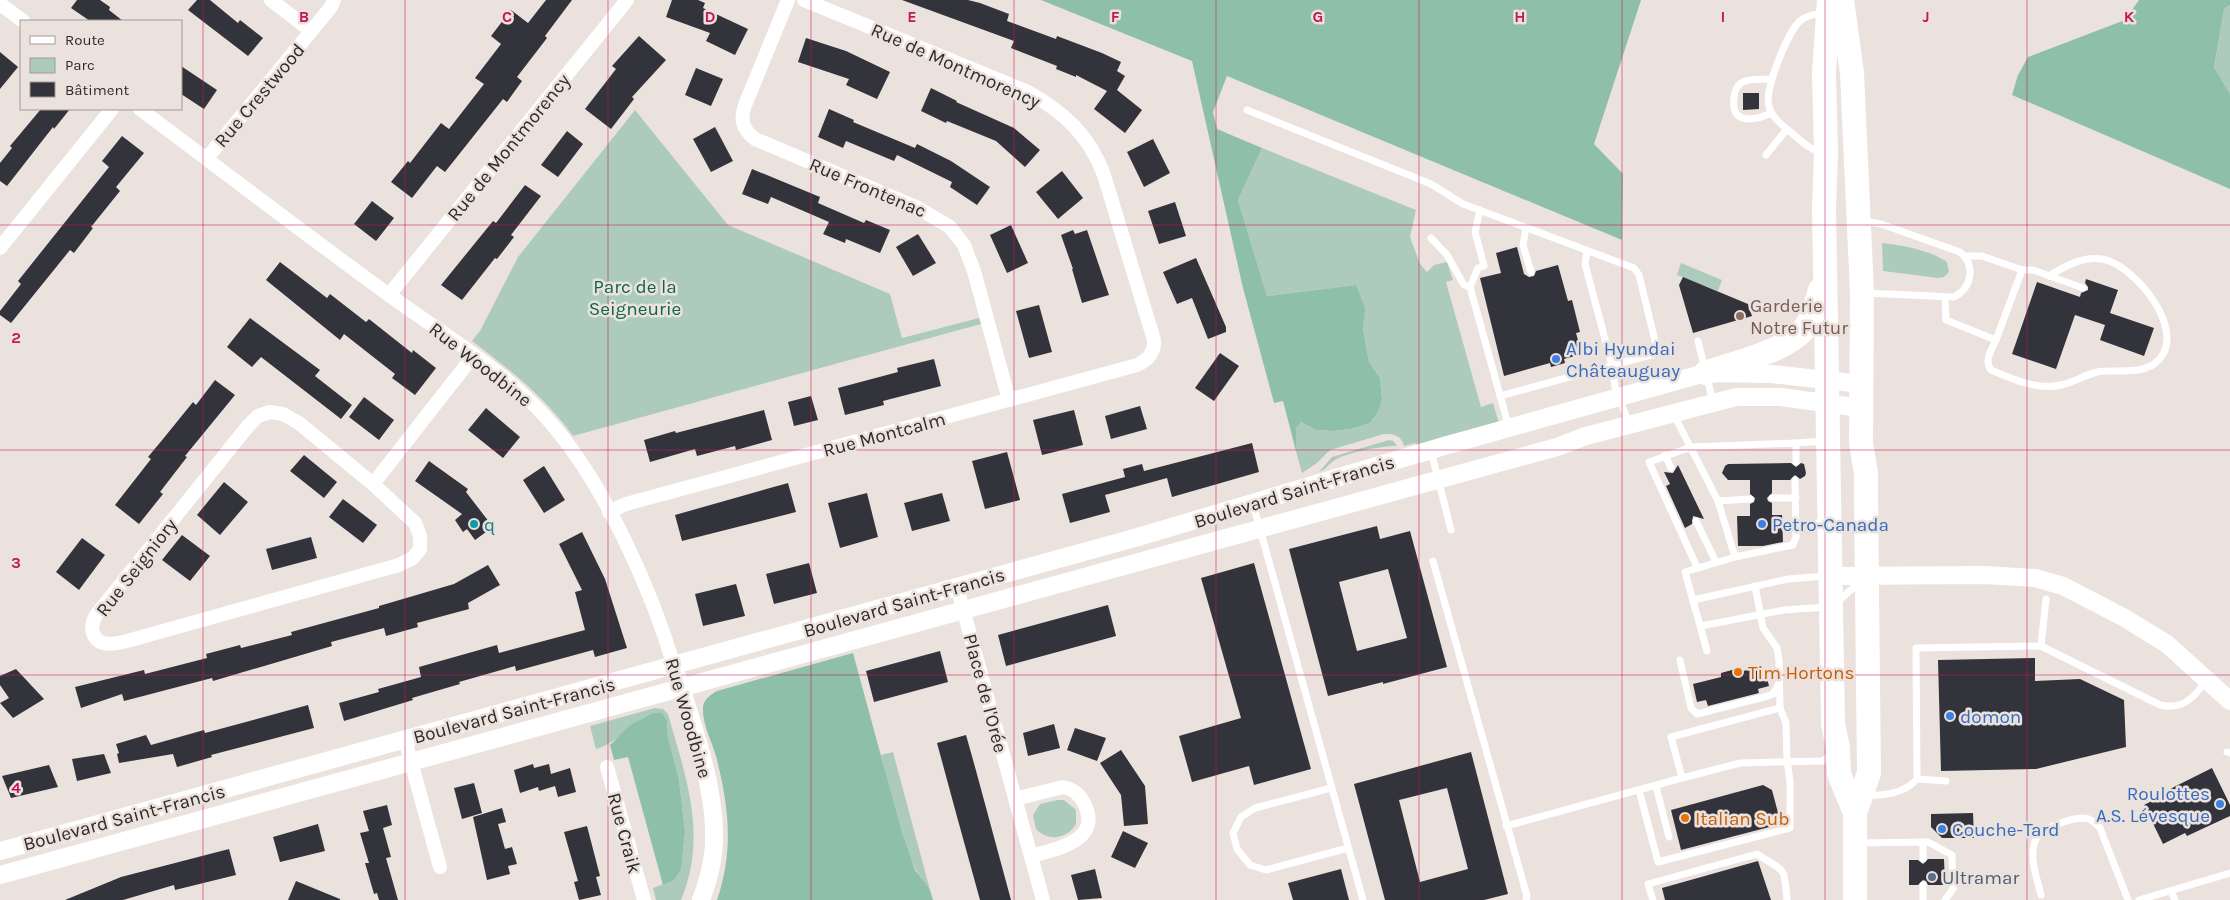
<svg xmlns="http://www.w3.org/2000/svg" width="2230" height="900" font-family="Karla,sans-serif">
<rect width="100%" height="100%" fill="#ece2dd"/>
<g fill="#adcbbd">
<path d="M2230 5V94L2214 69 2224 9Z"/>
<path d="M635 110 728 225 890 294 902 338 979 318 981 324 573 436C545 397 509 369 472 341L480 331 518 257Z"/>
<path d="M1262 148 1416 210 1410 237 1420 264 1427 272 1434 265 1447 262 1453 280 1446 282 1481 407 1493 403 1499 423 1417 446 1416 443 1404 446C1401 435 1394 434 1384 434L1330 450 1317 463 1302 473 1296 451V428L1301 422 1316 430 1333 431 1351 429 1370 423 1378 412 1382 400 1380 378 1369 362 1363 327 1364 308 1356 285 1267 296 1238 200Z"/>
<path d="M1882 243C1902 245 1930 250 1947 262L1949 272 1944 277 1938 278 1883 271Z"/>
<path d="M1681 263 1722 280 1718 291 1677 275Z"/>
<path d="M1389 440 1393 441 1397 446C1382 446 1348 452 1335 460 1328 464 1327 469 1319 472L1332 457Z"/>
<path d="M655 708 663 709 668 714C686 778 708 835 681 900H656L653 888 674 880 681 870 685 832 679 780 668 737 667 720 662 713C634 714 622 742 596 749L590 726Z"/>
<path d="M893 752 930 890C899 854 893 800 881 755Z"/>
<path d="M1057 800H1064L1076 810V824C1067 839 1048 842 1036 829L1033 815 1040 804Z"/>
</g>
<g fill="#8ebfa8">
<path d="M1041 0H1641L1594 144 1623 174 1622 240 1227 76 1213 112 1217 129 1262 148 1238 200 1267 296 1356 285 1365 308 1363 328 1369 362 1380 378 1382 400 1378 412 1370 423 1351 429 1333 431 1316 430 1301 422 1296 428V451L1283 401 1274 403 1243 288 1192 61Z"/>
<path d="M2139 0H2230V5L2224 9 2214 68 2230 94V189L2012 95 2018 75 2028 57 2125 20Z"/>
<path d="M853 653 902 833 915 870 930 890 933 900H717C734 850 729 807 716 756 712 742 702 723 703 708 703 700 710 695 717 691Z"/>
<path d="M653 713H662L667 720 668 737 679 780 685 832 681 870 674 880 663 885 628 757 614 760 610 745 629 726Z"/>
</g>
<g fill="#33333b" fill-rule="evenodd">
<path d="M77 0H100L110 7 109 10 123 21H90L71 8Z"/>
<path d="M197 0H210L238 23 240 20 263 38 248 56 188 10Z"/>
<path d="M546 0H572L545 36 547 38 517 77 522 81 507 102 503 99 445 172 437 166 412 198 391 182 408 161 410 163 441 123 449 129 484 84 475 78 501 44 491 36 511 10 528 23Z"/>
<path d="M672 0H698L705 3 703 8 748 29 735 55 706 41 710 33 666 17Z"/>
<path d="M902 0H968L980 3 1009 14 1007 21 1056 39 1057 36 1102 53 1121 62 1117 71 1125 76 1117 90 1142 110 1125 133 1094 109 1107 91 1076 75V77L1056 69 1057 66 1011 48 1014 41Z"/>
<path d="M639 36 666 60 632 97 634 99 611 129 585 109 616 69 612 66Z"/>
<path d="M806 38 846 51 890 72 877 99 846 85 849 79 798 62Z"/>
<path d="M0 52 18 67 0 89Z"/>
<path d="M181 66 217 90 204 109 181 94Z"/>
<path d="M696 68 723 79 711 106 685 95Z"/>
<path d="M931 88 957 101 956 102 1014 128 1040 150 1025 167 996 141 947 121 946 123 921 111Z"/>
<path d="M1743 93H1759V109L1743 110Z"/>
<path d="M41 109H70L54 129 53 127 7 186 0 181V163L12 148 10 146Z"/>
<path d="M829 109 854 120 853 122 915 148 917 144 951 161 990 187 977 205 950 187 952 182 897 155 894 161 846 141 843 148 818 137Z"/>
<path d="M715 127 733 161 711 172 693 139Z"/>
<path d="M567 131 583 144 558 177 541 165Z"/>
<path d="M122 136 144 153 116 187 120 191 91 227 93 228 74 253 70 250 11 323 0 315V311L21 284 18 281 109 167 102 161Z"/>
<path d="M1153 139 1170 173 1144 187 1127 152Z"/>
<path d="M752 169 820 197 818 203 864 223 866 220 890 230 880 253 846 239 845 243 823 234 829 222 771 197 768 204 742 194Z"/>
<path d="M1062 171 1083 198 1058 219 1036 192Z"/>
<path d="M525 185 541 196 511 235 514 237 497 259 495 258 462 300 441 285 493 221 496 223Z"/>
<path d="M372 201 394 218 376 241 354 224Z"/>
<path d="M1175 202 1186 236 1159 244 1148 211Z"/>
<path d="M1011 225 1028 263 1007 273 990 235Z"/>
<path d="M1073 230 1075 234 1087 230 1109 295 1082 303 1072 269H1073L1061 235Z"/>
<path d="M918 234 936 263 913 276 896 247Z"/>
<path d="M1517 247 1524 274 1529 277 1534 276 1536 271 1558 265 1568 301 1572 300 1580 332 1576 333 1582 354 1564 359 1565 363 1551 367 1550 363 1504 376 1480 278 1501 273 1496 253Z"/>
<path d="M1196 258 1226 327V332L1208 339 1192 298 1177 304 1163 272Z"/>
<path d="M280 262 327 298 330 294 366 322 369 319 412 353 413 350 436 368 415 395 392 378 395 374 344 334 340 340 266 280Z"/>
<path d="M1683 277 1748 304 1752 316 1693 333 1679 285Z"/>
<path d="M2086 279 2118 290 2110 313 2154 328 2144 356 2100 340 2105 325 2075 315 2056 369 2012 354 2037 282 2080 297 2081 293 2088 290V287L2085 283Z"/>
<path d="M1039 305 1052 352 1029 358 1016 311Z"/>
<path d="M250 318 320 370 315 376 352 405 341 419 261 357 252 367 227 347Z"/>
<path d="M1220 353 1239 366 1214 401 1195 388Z"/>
<path d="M934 359 941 386 883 401 884 405 845 415 838 388 898 372 897 368Z"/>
<path d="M215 380 235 395 185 456 187 457 160 492 163 494 139 524 115 505 151 459 148 457 163 439 193 402 196 405Z"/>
<path d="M811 396 818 420 794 426 788 402Z"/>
<path d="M364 397 394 420 379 440 349 417Z"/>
<path d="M1140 406 1147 429 1111 439 1105 416Z"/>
<path d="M486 408 520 437 503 458 468 430Z"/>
<path d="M764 410 772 440 736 450 735 446 697 456 695 449 650 462 644 440 675 431 676 433Z"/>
<path d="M1074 410 1083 445 1042 455 1033 420Z"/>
<path d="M1252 443 1259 472 1172 497 1167 478 1105 495 1110 512 1070 523 1062 494 1125 477 1123 469 1142 464 1144 471Z"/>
<path d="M1007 452 1020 500 985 509 972 461Z"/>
<path d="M304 455 337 482 324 498 290 471Z"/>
<path d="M429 461 468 489 466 492 493 527 475 540 467 529 463 532 455 520 462 514 415 481Z"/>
<path d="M1791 463 1796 467 1801 463 1804 464 1806 473 1805 476 1800 479 1795 475 1790 480H1772V493L1767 498 1768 501 1772 503V515H1782L1783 542 1763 546H1738L1737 516H1750V504L1754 502 1755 498 1750 494V480H1728L1722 473 1725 466 1728 464Z"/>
<path d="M1678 465 1704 519 1693 516 1692 524 1685 528 1666 486 1670 484 1664 472 1673 473Z"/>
<path d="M544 466 565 500 544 513 523 480Z"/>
<path d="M224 482 248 502 220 535 197 515Z"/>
<path d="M788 483 796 512 682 541 675 515Z"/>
<path d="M867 493 878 537 840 548 828 503Z"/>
<path d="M942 493 950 521 912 531 904 503Z"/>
<path d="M343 499 377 525 363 543 329 517Z"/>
<path d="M1377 526 1380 539 1410 531 1447 667 1383 684V682L1328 696 1289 549ZM1388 569 1407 638 1357 651 1339 582Z"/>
<path d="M582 532 605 579 627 648 595 657 593 650 516 671 515 666 459 682 460 684 412 698 413 700 344 721 339 703 379 692 378 689 421 677 419 667 497 645 499 653 585 630 575 592 582 590 559 544Z"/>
<path d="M182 535 210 556 190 581 162 560Z"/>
<path d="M311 537 317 558 272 570 266 549Z"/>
<path d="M82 538 105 555 79 590 56 572Z"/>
<path d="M809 563 817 593 774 604 766 574Z"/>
<path d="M1254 563 1311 769 1254 785 1249 766 1192 782 1179 736 1241 718 1201 578Z"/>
<path d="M488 565 500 585 468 603 469 609 417 623 418 627 386 636 384 628 331 642 332 646 213 681 212 678 124 701 122 694 81 708 75 687 144 670 145 674 207 658 206 654 240 645 241 648 292 635 291 632 379 608V606L454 584Z"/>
<path d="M736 584 745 616 703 626 695 594Z"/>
<path d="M1108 605 1116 636 1006 666 998 635Z"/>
<path d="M940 651 948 682 874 702 866 671Z"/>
<path d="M2035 658V681L2080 679 2124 700 2126 747 2036 769 1941 771 1938 660Z"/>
<path d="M1761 667 1765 670 1769 686 1758 689 1759 693 1708 706 1706 700 1697 702 1693 684 1721 677V673L1739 668 1743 671Z"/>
<path d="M16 669 44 699 13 718 0 703 9 698 0 685V676Z"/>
<path d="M308 705 314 728 211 755 212 757 177 767 173 754 119 763 117 754 119 753 116 744 146 735 151 745 204 730 205 733Z"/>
<path d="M1054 724 1060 748 1028 756 1023 733Z"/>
<path d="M1075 728 1106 738 1097 761 1067 750Z"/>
<path d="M966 735 975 767 1011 900H980L956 813 937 743Z"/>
<path d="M1121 750 1145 786 1148 824 1124 826 1121 795 1100 763Z"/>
<path d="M1471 752 1508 894 1484 900H1385L1354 784ZM1447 788 1468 869 1420 882 1399 800Z"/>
<path d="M104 754 111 773 77 781 72 759Z"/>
<path d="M533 764 534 768 549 764 551 774 570 768 576 792 558 797 555 786 539 791 538 787 520 793 514 770Z"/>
<path d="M49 765 58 787 11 798 2 776Z"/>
<path d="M2212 768 2230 805V816L2187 836 2185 833 2163 844 2144 805 2167 793 2166 791Z"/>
<path d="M474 783 482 813 462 819 454 788Z"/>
<path d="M1763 785 1772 790 1781 824 1681 850 1671 810Z"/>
<path d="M387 805 392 825 383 828 391 857 386 858 398 900H379L377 893 374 894 365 863H369L360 833 369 831 363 811Z"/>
<path d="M502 808 506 822 498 824 505 849 512 847 517 864 508 866 510 874 487 880 473 817Z"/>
<path d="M1973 813 1974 838H1942L1931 827V814Z"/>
<path d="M318 824 325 851 280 862 273 837Z"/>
<path d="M587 826 600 876 596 877 601 895 579 900 574 882 578 881 564 832Z"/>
<path d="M1123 831 1148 843 1135 868 1111 857Z"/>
<path d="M229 849 236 875 175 890 174 885 123 900H65L121 877Z"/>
<path d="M1928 859H1944L1945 885H1928L1926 881 1923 880 1918 885H1909V860H1918L1923 864Z"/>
<path d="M1758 861 1771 900H1665L1662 888Z"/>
<path d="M1095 869 1102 898 1078 900 1071 875Z"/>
<path d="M1341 869 1349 900H1293L1288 883Z"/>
<path d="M296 881 340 899V900H288Z"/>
</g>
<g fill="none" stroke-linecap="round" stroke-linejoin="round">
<g stroke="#fff" stroke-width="7">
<path d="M1247 110 1431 184 1463 204 1634 268 1639 275 1658 353 1500 396"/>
<path d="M1771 113C1754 121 1730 125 1734 97 1735 92 1736 86 1741 83 1748 78 1763 80 1772 79"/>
<path d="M1823 153C1812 151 1802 142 1794 135 1785 127 1772 119 1769 106 1764 90 1788 31 1800 21 1807 15 1817 14 1826 13"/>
<path d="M1766 155 1787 129"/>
<path d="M1480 210 1475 232 1484 266 1478 268 1470 287 1506 417 1507 428"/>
<path d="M1863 221 1881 224 1960 252C1976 265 1972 288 1954 297L1865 293"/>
<path d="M1526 228 1523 245 1531 272"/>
<path d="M1431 238 1447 255 1464 285 1470 287"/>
<path d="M1587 251 1585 264 1613 369 1615 387 1629 424"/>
<path d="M2022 270H2033L2083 288"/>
<path d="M1945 297 1946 320 1996 340 2022 270 1982 256H1965"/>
<path d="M1996 340C1991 350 1984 361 1991 370 2012 379 2039 391 2061 385 2074 382 2085 375 2097 372 2114 369 2138 375 2154 364 2193 336 2135 264 2102 259 2083 256 2065 266 2049 276"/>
<path d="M1698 341 1713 402"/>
<path d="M1673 413 1718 501 1735 557"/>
<path d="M1796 443 1826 441"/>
<path d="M1431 451 1451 530"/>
<path d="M1665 455 1671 468"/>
<path d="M1772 498H1796"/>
<path d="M1718 501 1750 499"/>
<path d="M1253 504 1363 900"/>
<path d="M1696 521 1716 562"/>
<path d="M1796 524 1825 523"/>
<path d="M1433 561 1527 896 1526 900"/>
<path d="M1697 567 1649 462 1691 447 1796 443V462"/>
<path d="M1693 600 1788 579 1826 576"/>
<path d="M1837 602 1861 581"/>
<path d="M1701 626 1784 610 1828 607"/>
<path d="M2041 646 2160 705C2182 710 2195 698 2206 680"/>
<path d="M1707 651 1685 572 1735 557 1793 545 1796 537 1795 480"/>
<path d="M1680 660 1691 708 1697 714 1768 696 1773 694 1779 683"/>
<path d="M2227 752 2230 753"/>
<path d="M1682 778 1740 763 1823 761 1834 752"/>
<path d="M1917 779 1946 781"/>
<path d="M1656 786 1669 837"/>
<path d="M1331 788 1255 808 1241 817 1233 833 1237 849 1250 865 1266 870 1348 848"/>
<path d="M1639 790 1658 862 1790 828V781L1787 761 1786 723 1780 708 1779 660 1777 648 1763 628 1755 586"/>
<path d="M1865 795C1883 796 1904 794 1917 779L1916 648 2041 646 2046 599"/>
<path d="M1506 826 1682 778 1671 737 1780 708"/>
<path d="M1923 842V859"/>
<path d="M1858 843 1928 842 1952 855 1953 889 1945 900"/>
<path d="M1923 885V900"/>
<path d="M2171 891 2175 900"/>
<path d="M2041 895C2037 879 2030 860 2034 844 2038 828 2068 819 2083 818 2091 818 2095 823 2100 828L2128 900"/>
<path d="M1653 900 1648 884 1757 854C1785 873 1784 863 1787 900"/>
<path d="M2139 900 2230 873"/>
</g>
<g stroke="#fff" stroke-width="14">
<path d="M271 0 311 31"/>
<path d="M788 0 745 105C740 119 742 129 755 139L918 208 950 227 964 245 974 271 1009 400"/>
<path d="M0 4 23 21"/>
<path d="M140 109C223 171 305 234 389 295 447 337 510 373 556 429 606 489 652 591 674 666"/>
<path d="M207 158 331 7 334 0"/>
<path d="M0 248 112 109"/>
<path d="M389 295 627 0"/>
<path d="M270 412 283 414 299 423 373 484 415 523 420 536V549L413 558 399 565 127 641C115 644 98 648 93 633 91 626 93 620 97 614L248 426 258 416Z"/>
<path d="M373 484 474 355"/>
<path d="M609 512 626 504 1137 365C1148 360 1155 353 1154 340L1104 175C1089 135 1065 113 1028 92L804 0"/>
<path d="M957 587 1043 900"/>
<path d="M405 740 440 867"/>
<path d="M607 767 644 900"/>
<path d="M1015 799 1063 787C1073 789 1080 795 1084 803 1103 841 1056 849 1031 856"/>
</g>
<g stroke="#fff" stroke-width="18">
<path d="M1832 576 1985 575 2035 578 2063 586 2123 617 2167 644 2230 701"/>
<path d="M677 676C692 722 714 785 714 833 715 855 709 879 701 900"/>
<path d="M0 851 1138 537 1444 446 1705 373 1772 374 1861 384"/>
<path d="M0 875 1557 447 1586 436 1736 397H1781L1861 408"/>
</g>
<g stroke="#fff" stroke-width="24">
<path d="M1829 0 1824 73 1826 153 1824 208 1833 724 1838 748 1839 774 1855 813"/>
<path d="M1842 0 1852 73 1862 293 1861 443 1866 474V499L1869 773 1855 813V900"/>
<path d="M1705 373C1733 363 1785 352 1804 329 1813 318 1816 303 1820 290"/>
</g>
</g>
<path fill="none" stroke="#c2185b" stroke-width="1" stroke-opacity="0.55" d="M203 0V900M405 0V900M608 0V900M811 0V900M1014 0V900M1216 0V900M1419 0V900M1622 0V900M1825 0V900M2027 0V900M0 225H2230M0 450H2230M0 675H2230"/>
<circle fill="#8d6e63" stroke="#ece2dd" stroke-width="2" cx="1740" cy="316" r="5"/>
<g fill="#3f7fe0" stroke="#ece2dd" stroke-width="2">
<circle cx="1556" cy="359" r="5"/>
<circle cx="1762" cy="524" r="5"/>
<circle cx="1950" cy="716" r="5"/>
<circle cx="2220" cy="804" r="5"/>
<circle cx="1942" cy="829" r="5"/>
</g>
<circle fill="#0f9aa8" stroke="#ece2dd" stroke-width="2" cx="474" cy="524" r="5"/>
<g fill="#e8710a" stroke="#ece2dd" stroke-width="2">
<circle cx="1738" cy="672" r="5"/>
<circle cx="1685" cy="818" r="5"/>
</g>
<circle fill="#5c6f8a" stroke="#ece2dd" stroke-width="2" cx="1932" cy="877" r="5"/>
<g text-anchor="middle" stroke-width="5" stroke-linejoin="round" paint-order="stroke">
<g font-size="19" fill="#2f2b29" stroke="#ece2dd">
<text transform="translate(956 65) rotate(24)" y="7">Rue de Montmorency</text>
<text transform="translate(259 95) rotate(-50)" y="7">Rue Crestwood</text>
<text transform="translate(508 147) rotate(-51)" y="7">Rue de Montmorency</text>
<text transform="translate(868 187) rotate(23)" y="7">Rue Frontenac</text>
<text transform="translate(481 364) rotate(38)" y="7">Rue Woodbine</text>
<text transform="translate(884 434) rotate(-15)" y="7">Rue Montcalm</text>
<text transform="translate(1294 491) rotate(-17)" y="7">Boulevard Saint-Francis</text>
<text transform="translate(136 567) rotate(-52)" y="7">Rue Seigniory</text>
<text transform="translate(904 602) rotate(-16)" y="7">Boulevard Saint-Francis</text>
<text transform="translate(986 693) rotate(75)" y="7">Place de l'Orée</text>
<text transform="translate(514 710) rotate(-15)" y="7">Boulevard Saint-Francis</text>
<text transform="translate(689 718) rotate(74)" y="7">Rue Woodbine</text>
<text transform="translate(124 817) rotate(-15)" y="7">Boulevard Saint-Francis</text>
<text transform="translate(625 833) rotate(75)" y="7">Rue Craik</text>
</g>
<g font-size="19" fill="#0d6649" stroke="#ece2dd">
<text x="635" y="293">Parc de la<tspan x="635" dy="22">Seigneurie</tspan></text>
</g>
<g font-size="19" fill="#785e54" stroke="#ece2dd" text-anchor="start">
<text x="1750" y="312">Garderie<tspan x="1750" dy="22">Notre Futur</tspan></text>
</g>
<g font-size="19" fill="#366cbe" stroke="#ece2dd" text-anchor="start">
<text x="1566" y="355">Albi Hyundai<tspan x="1566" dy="22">Châteauguay</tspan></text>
<text x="1772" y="531">Petro-Canada</text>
<text x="1960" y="723">domon</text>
<text x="2210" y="800" text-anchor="end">Roulottes<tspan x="2210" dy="22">A.S. Lévesque</tspan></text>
<text x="1952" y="836">Couche-Tard</text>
</g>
<g font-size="19" fill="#0d838f" stroke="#ece2dd" text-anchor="start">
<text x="484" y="531">q</text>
</g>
<g font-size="19" fill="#c56008" stroke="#ece2dd" text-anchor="start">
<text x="1748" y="679">Tim Hortons</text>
<text x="1695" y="825">Italian Sub</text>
</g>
<g font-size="19" fill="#4e5e75" stroke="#ece2dd" text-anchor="start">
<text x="1942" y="884">Ultramar</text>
</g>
</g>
<g font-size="16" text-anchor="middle" font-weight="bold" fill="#c2185b" stroke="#ece2dd" stroke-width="5" stroke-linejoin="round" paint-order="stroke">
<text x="304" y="22">B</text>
<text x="507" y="22">C</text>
<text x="710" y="22">D</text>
<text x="912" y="22">E</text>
<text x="1115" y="22">F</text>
<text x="1318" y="22">G</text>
<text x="1520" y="22">H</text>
<text x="1723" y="22">I</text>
<text x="1926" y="22">J</text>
<text x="2129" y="22">K</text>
<text x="16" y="343">2</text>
<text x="16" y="568">3</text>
<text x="16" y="793">4</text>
</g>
<rect x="20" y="20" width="162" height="90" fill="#ece2dd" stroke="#a09995"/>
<rect x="30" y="36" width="25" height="8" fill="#ffffff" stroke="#a09995"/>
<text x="65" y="45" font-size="15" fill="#2f2b29">Route</text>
<rect x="30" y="58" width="25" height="15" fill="#adcbbd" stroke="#a09995"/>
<text x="65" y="70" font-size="15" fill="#2f2b29">Parc</text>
<rect x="30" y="82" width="25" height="15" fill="#33333b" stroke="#a09995"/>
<text x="65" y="95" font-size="15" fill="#2f2b29">Bâtiment</text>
</svg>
